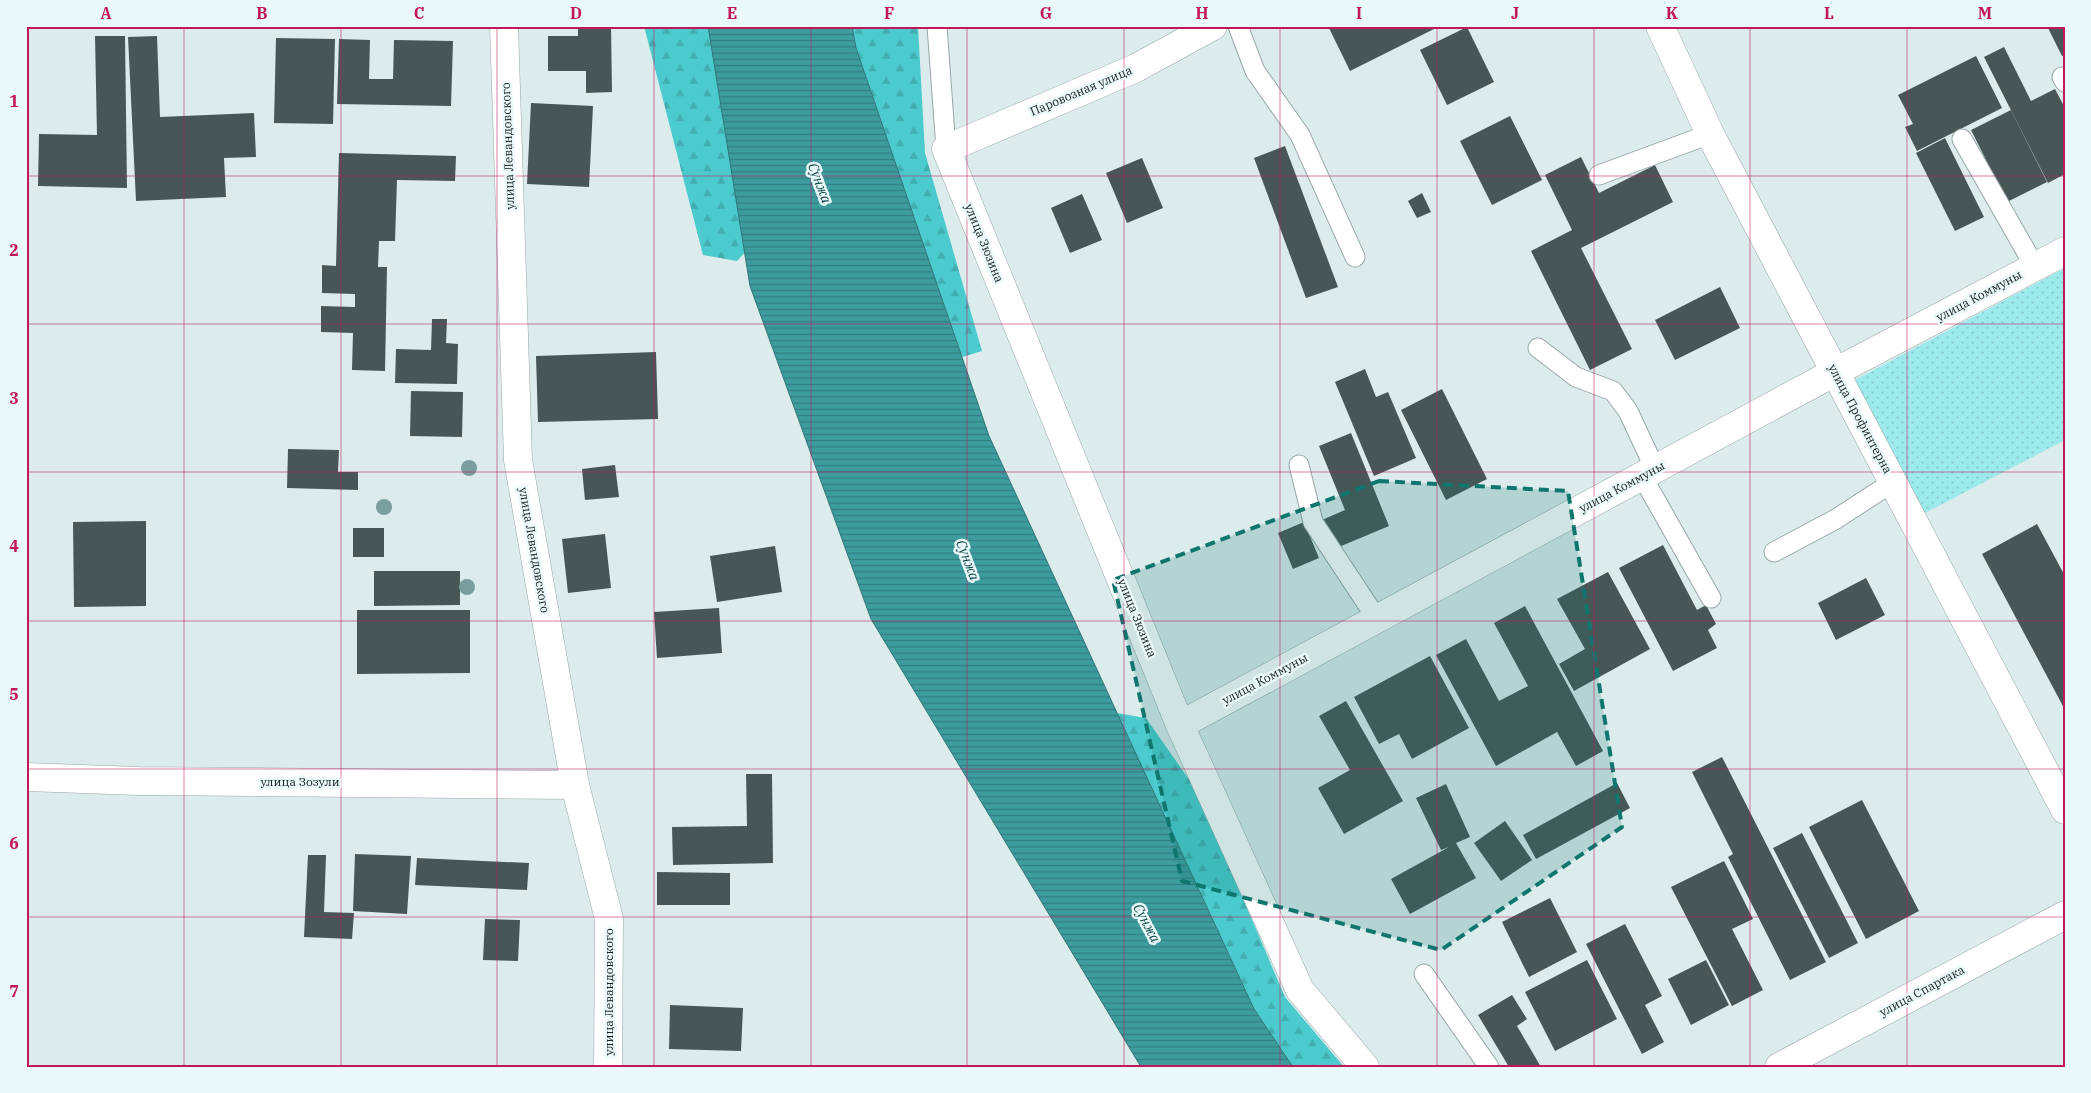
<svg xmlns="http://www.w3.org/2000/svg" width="2091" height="1093" font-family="'IBM Plex Serif',serif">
<defs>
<pattern id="grass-dots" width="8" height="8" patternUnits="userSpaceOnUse" patternTransform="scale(1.25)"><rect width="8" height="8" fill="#9deaec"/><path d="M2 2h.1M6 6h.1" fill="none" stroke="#86c8ca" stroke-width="1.8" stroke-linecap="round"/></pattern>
<pattern id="forest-firs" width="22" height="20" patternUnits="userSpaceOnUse" patternTransform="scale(1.25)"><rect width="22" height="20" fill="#4ccbce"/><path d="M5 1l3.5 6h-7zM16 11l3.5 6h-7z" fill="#42aeb0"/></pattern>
<pattern id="water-rules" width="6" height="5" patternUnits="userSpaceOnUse" patternTransform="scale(1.25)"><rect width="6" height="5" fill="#3d9c9e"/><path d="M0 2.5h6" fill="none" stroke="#327e80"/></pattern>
</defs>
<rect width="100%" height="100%" fill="#dcebeb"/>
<path fill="url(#grass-dots)" d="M2065 268V440L1923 514 1853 381Z"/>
<g fill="url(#forest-firs)">
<path d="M644 26H709L752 245 737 261 703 255Z"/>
<path d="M852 26H918L925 153 982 351 962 357 856 48Z"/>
<path d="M1117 713 1146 718 1197 791 1285 997 1344 1067H1293L1254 1009Z"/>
</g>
<path fill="url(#water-rules)" stroke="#317577" d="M708 26H852L856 48 989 436 1254 1009 1293 1067H1141L871 619 750 286Z"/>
<g fill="#495656">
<path d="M578 26H611L612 92 586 93V71H548V36H578Z"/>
<path d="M1328 26H1440L1350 71Z"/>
<path d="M2047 26H2065V55L2062 56Z"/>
<path d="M1467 27 1494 82 1447 105 1420 50Z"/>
<path d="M95 36H125L127 188 38 186 39 134 97 135Z"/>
<path d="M157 36 160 117 254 113 256 157 224 158 226 197 136 201 128 37Z"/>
<path d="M276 38 335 39 333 124 274 123Z"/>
<path d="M339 39 370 40 369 79H393L394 40 453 41 451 106 337 104Z"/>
<path d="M2004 47 2031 101 2055 89 2065 108V174L2048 183 1984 57Z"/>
<path d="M1976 56 2002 108 1917 151 1905 127 1913 124 1898 95Z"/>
<path d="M531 103 593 106 589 187 527 184Z"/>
<path d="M2011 110 2047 182 2007 202 1971 130Z"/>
<path d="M1510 116 1542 180 1492 205 1460 141Z"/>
<path d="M1945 138 1984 217 1955 231 1916 153Z"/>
<path d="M1285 146 1338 287 1306 298 1254 158Z"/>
<path d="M339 153 456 156 455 181 397 180 395 241H379L378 267H387L385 371 352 370 353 333 321 332V306L355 307V294L322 293V265L336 266Z"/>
<path d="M1581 157 1599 193 1655 165 1673 202 1581 248 1632 349 1590 370 1531 251 1572 230 1545 175Z"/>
<path d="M1142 158 1163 208 1127 223 1106 173Z"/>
<path d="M1422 193 1431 212 1417 218 1408 201Z"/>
<path d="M1082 194 1102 240 1070 253 1051 208Z"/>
<path d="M1720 287 1740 328 1675 360 1655 320Z"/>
<path d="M432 319H447L446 343 458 344 457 384 395 383 396 349 431 350Z"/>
<path d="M656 352 658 419 538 422 536 356Z"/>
<path d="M1365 369 1376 397 1388 392 1416 458 1374 476 1335 382Z"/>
<path d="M1442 389 1487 479 1446 500 1401 410Z"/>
<path d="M411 391 463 392 462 437 410 436Z"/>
<path d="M1351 433 1389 526 1334 549 1322 520 1345 510 1319 446Z"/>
<path d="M288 449 339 450 338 472H358V490L287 488Z"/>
<path d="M615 465 619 497 585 500 582 469Z"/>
<path d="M146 521V606L74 607 73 522Z"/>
<path d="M1304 522 1319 558 1293 569 1278 533Z"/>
<path d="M2037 524 2065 576V710L1982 554Z"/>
<rect x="353" y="528" width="31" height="29"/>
<path d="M605 534 611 588 568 593 562 539Z"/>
<path d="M1663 545 1697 610 1706 605 1716 624 1708 630 1717 648 1673 671 1619 568Z"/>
<path d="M775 546 782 592 717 602 710 556Z"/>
<path d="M374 571H460V605L374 606Z"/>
<path d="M1608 572 1650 649 1574 691 1559 664 1585 649 1557 599Z"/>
<path d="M1866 578 1885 615 1836 640 1818 603Z"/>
<path d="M1525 606 1603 751 1576 766 1557 732 1496 766 1436 655 1466 639 1499 701 1528 686 1494 623Z"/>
<path d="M719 608 722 653 657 658 654 612Z"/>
<path d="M357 610H470V673L357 674Z"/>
<path d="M1430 656 1469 728 1412 759 1399 734 1379 744 1354 697Z"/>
<path d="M1346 701 1403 801 1344 834 1318 788 1350 770 1319 716Z"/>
<path d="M1722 757 1826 962 1790 980 1728 857 1733 854 1692 772Z"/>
<path d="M746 774H772L773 863 673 865 672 827 747 826Z"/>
<path d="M1617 783 1630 808 1536 859 1523 835Z"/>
<path d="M1446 784 1470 837 1456 843 1476 878 1410 914 1391 879 1449 847 1441 850 1416 798Z"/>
<path d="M1862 800 1919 911 1866 939 1809 827Z"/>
<path d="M1505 821 1532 860 1501 881 1474 843Z"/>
<path d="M1802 833 1858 943 1829 958 1773 848Z"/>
<path d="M355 854 411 856 407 914 353 911Z"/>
<path d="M308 855H326L324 912 354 913 352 939 304 937Z"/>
<path d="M417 858 529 863 527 890 415 885Z"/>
<path d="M1724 861 1753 919 1732 929 1763 990 1732 1006 1671 887Z"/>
<path d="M657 872 730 873V905H657Z"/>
<path d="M1550 898 1577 952 1529 977 1502 922Z"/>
<path d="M485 919 520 920 518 961 483 960Z"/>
<path d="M1625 924 1662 996 1645 1005 1664 1042 1642 1054 1586 944Z"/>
<path d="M1587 960 1617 1019 1555 1051 1525 992Z"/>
<path d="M1706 960 1729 1005 1691 1025 1668 979Z"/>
<path d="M1512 995 1527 1019 1517 1026 1541 1067H1509L1478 1015Z"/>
<path d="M670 1005 743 1008 741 1051 669 1049Z"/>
</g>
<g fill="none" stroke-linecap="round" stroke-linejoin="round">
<g stroke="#97a6a6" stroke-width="21">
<g id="service">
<path d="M937 26 946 149"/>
<path d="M1238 26 1255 71 1300 135 1355 257"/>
<path d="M2062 77 2065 82"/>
<path d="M1962 139 2035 267"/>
<path d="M1599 175 1710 134"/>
<path d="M1538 348 1576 377 1613 391 1628 411 1655 469"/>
<path d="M1299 465 1313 522 1377 619"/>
<path d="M1642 476 1711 598"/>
<path d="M1774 552 1836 519 1893 482"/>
<path d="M1424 974 1489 1067"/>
</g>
</g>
<g stroke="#97a6a6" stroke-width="29">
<g id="minor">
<path d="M504 26 518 460 575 785 609 919 608 1067"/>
<path d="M1213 26 1136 68 946 149 1180 725 1300 990 1365 1067"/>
<path d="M1660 26 1710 134 2065 810"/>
<path d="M1180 725 1835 372 2065 251"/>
<path d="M26 777 138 781 575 785"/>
<path d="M1779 1067 2065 915"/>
</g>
</g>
<use href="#service" stroke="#fff" stroke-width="19"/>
<use href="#minor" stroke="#fff" stroke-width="28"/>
</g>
<g fill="#7a9d9e">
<circle cx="469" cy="468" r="8"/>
<circle cx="384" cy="507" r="8"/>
<circle cx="467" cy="587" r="8"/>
</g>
<path fill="#0f766e" fill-opacity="0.2" stroke="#0f766e" stroke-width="4" stroke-dasharray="10 6" stroke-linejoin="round" d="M1379 481 1568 491 1622 827 1441 950 1182 881 1113 580Z"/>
<path fill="none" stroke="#c2185b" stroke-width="1" stroke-opacity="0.55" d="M184 26V1067M341 26V1067M497 26V1067M654 26V1067M811 26V1067M967 26V1067M1124 26V1067M1280 26V1067M1437 26V1067M1594 26V1067M1750 26V1067M1907 26V1067M26 176H2065M26 324H2065M26 472H2065M26 621H2065M26 769H2065M26 917H2065"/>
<g text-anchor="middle" stroke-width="5" stroke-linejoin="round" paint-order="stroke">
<g font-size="12" fill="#151b1b" stroke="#e9f8f9">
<text transform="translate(1081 91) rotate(-23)" y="4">Паровозная улица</text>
<text transform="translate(508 146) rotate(-92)" y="4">улица Левандовского</text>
<text transform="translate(984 243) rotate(68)" y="4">улица Зюзина</text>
<text transform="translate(1979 296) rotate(-28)" y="4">улица Коммуны</text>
<text transform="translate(1860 419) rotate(62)" y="4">улица Профинтерна</text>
<text transform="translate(1622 487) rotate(-28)" y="4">улица Коммуны</text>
<text transform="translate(534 550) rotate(80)" y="4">улица Левандовского</text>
<text transform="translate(1137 618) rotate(68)" y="4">улица Зюзина</text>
<text transform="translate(1265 679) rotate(-28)" y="4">улица Коммуны</text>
<text x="300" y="786">улица Зозули</text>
<text transform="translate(1922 991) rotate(-28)" y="4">улица Спартака</text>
<text transform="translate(609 992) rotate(-90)" y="4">улица Левандовского</text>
</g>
<g font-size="14" font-style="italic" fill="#0e4748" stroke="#e9f8f9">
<text transform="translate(820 183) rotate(69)" y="5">Сунжа</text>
<text transform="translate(968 560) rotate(69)" y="5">Сунжа</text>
<text transform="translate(1147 923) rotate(62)" y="5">Сунжа</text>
</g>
</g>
<rect width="2091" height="1093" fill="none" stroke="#e9f8f9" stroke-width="55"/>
<rect x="28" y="28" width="2036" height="1038" fill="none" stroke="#c2185b" stroke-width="2"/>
<g font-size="16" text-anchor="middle" font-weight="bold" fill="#c2185b">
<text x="106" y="19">A</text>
<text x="262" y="19">B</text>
<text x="419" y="19">C</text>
<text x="576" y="19">D</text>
<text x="732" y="19">E</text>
<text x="889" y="19">F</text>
<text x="1046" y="19">G</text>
<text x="1202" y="19">H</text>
<text x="1359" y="19">I</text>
<text x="1515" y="19">J</text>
<text x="1672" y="19">K</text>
<text x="1829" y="19">L</text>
<text x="1985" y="19">M</text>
<text x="14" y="107">1</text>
<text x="14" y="256">2</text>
<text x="14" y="404">3</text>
<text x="14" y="552">4</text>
<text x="14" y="700">5</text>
<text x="14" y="849">6</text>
<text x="14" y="997">7</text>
</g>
</svg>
